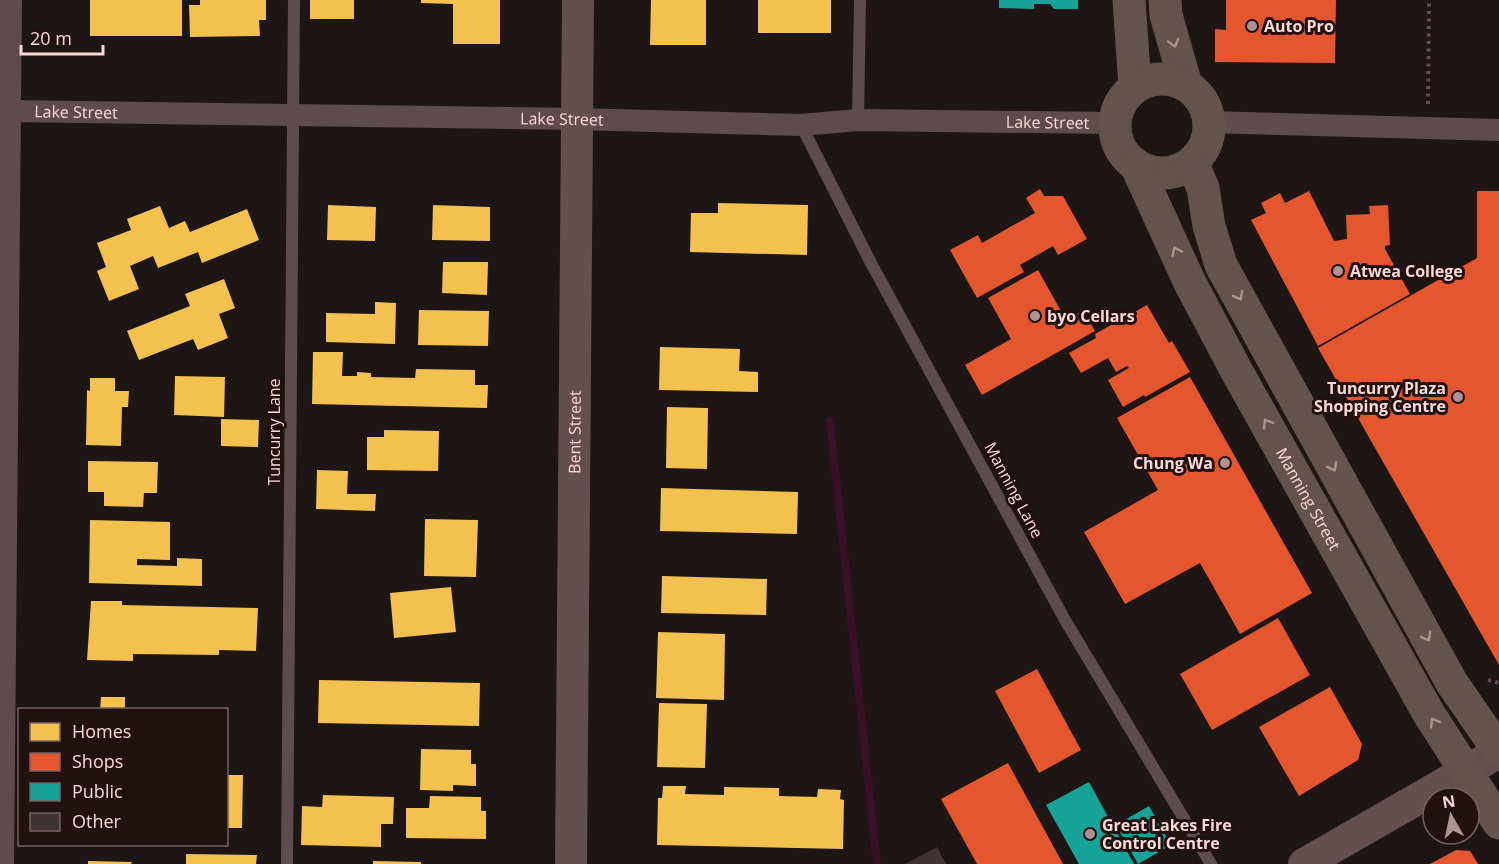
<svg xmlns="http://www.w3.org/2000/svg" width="1499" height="864" font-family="'Open Sans',sans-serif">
<rect width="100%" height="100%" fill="#1e1515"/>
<g fill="#f2c14e">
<rect x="90" y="0" width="92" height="36"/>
<path d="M200 0H266V20H259L260 36 190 37 189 5H200Z"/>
<rect x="310" y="0" width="44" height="19"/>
<path d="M421 0H500V44H453V4L421 3Z"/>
<path d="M651 0H706V45H650Z"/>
<rect x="758" y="0" width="73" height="33"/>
<path d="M718 203 808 205 807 255 690 252 691 213H718Z"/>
<path d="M328 205 376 207 375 241 327 240Z"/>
<path d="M433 205 490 207V241L432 240Z"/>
<path d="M160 206 169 228 185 221 190 232 247 209 259 240 202 263 198 252 158 268 153 256 130 266 139 289 109 301 97 271 106 267 97 243 131 230 127 219Z"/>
<path d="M443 262H488L487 295 442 293Z"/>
<path d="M224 279 235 308 219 314 228 338 198 350 193 339 139 360 127 331 190 306 185 294Z"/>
<path d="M375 302 396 303 395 344 326 342V313L375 314Z"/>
<path d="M419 310 489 311 488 346 418 345Z"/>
<path d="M660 347 740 349 739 371 758 372V392L659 390Z"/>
<path d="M313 352H343L342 376H357V372L371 373V377L415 378 416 369 475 370V385H488L487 408 312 404Z"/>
<path d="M175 376 225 377 224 417 174 415Z"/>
<path d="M90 378H115V391H129L128 407H122L121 446 86 445 87 390 90 391Z"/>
<path d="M667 407 708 408 707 469 666 468Z"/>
<path d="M221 419 259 420 258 447 221 446Z"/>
<path d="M384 430 439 431 438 471 367 470V437H384Z"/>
<path d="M88 461 158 462 157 493H144L143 507 104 506V492H88Z"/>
<path d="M317 470 348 471 347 494H376L375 511 316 509Z"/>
<path d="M661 488 798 492 797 534 660 531Z"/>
<path d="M425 519 478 520 476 577 424 576Z"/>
<path d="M90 520 170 522V560L137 559V565L177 566V558L202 559V586L89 583Z"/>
<path d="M662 576 767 579 766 615 661 613Z"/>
<path d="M451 587 456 632 394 638 390 593Z"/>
<path d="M91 601H122V605L258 608 256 651 219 650V655L133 654V661L87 660Z"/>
<path d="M658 632 725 634 724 700 656 698Z"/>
<path d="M319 680 480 683 479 726 318 723Z"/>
<path d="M101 697H125V710H100Z"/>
<path d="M659 703 707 704 705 768 657 767Z"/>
<path d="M421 749 471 750V764H476V786L453 785V791L420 790Z"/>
<path d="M226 775H243L242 828H226Z"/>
<path d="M663 786H686L685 794 724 795V787L779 788V796L817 797 818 789 841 790 840 799 844 800 843 849 657 845 658 798H662Z"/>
<path d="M323 795 394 797 393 824H381V847L301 845 302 806 322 807Z"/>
<path d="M430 796 481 797V811H486V839L406 838V808H429Z"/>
<path d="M186 854 257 855 256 864H186Z"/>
<path d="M88 861 132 862 131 864H88Z"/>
<path d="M373 861 421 862V864H373Z"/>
</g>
<g fill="#e4572e">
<path d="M1226 0H1336L1335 63 1215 62V29L1226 30Z"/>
<path d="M1040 189 1044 196H1063L1087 239 1058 255 1053 246 1020 265 1024 272 977 298 950 250 978 235 982 243 1035 213 1026 198Z"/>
<path d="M1309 191 1334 241 1347 239 1346 215 1370 214 1369 206 1388 205 1390 245 1385 246V249L1410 294 1318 346 1251 220 1266 213 1261 203 1280 193 1285 203Z"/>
<path d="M1477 191H1499V665L1318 348 1477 258Z"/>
<path d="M1038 270 1066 320 1083 310 1095 331 982 395 965 365 1011 339 988 298Z"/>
<path d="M1147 305 1169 343 1172 341 1190 372 1145 397 1144 395 1123 407 1108 380 1129 368 1127 366 1116 372 1108 358 1081 373 1069 353 1096 338 1095 334Z"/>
<path d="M1190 377 1312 593 1240 634 1200 563 1125 604 1084 532 1158 490 1117 418Z"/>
<path d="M1278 618 1310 675 1212 730 1180 674Z"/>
<path d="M1037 669 1081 750 1039 773 995 691Z"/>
<path d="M1330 687 1362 744 1358 760 1299 796 1259 727Z"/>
<path d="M1008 763 1063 864H977L941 799Z"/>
<path d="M1456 850 1470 851 1478 864H1430Z"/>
</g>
<g fill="#17a398">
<path d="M999 0H1078V9H1054L1050 4H1034V9L999 8Z"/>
<path d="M1089 782 1134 864H1079L1046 805Z"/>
<path d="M1149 806 1171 845 1138 864 1116 825Z"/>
</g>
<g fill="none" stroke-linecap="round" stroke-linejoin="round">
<path stroke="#391025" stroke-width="8" d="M830 421 877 864"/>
</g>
<path fill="#403333" d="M937 847 946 864H905Z"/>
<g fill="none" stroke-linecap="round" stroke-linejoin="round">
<g stroke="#634c5b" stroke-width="4" stroke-dasharray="3 4.5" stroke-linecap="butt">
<path d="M1428 104 1429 0"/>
<path d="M1488 680 1499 683"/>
</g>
<g stroke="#5e4b4d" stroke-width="12">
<path d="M858 120 860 0"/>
<path d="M801 125 871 263 1065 620 1211 864"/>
<path d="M287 864 294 0"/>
</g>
<g stroke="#5e4b4d" stroke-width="22">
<path id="s1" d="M10 111 577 119 801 125 858 120 1113 123"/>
<path d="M1209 122 1499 130"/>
<path d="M3 864 11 0"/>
</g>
<g stroke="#644f50" stroke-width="32">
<path id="s2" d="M571 864 578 0"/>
<path d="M1304 864 1499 752"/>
</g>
<g stroke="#63524d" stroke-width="33">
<path d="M1129 0 1135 87"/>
<path d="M1165 0 1166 15 1186 85"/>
<circle cx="1162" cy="126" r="47"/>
<path d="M1192 163 1203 188 1209 226 1221 265 1452 683 1499 751"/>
<path id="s3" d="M1136 165 1189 281 1236 370 1429 714 1499 823"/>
</g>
</g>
<defs><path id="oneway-chevron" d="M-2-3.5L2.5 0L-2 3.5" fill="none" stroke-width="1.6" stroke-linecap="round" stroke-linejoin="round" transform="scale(1.5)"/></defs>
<g stroke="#ae9492">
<use href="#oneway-chevron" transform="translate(1174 43) rotate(74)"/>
<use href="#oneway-chevron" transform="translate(1176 251) rotate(-115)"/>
<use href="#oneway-chevron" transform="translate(1239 296) rotate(61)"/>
<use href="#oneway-chevron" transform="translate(1267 423) rotate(-120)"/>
<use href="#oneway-chevron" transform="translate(1333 467) rotate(61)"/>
<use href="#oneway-chevron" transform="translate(1427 637) rotate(61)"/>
<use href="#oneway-chevron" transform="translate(1434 722) rotate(-122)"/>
</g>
<g fill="#ad9394" stroke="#211" stroke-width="2">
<circle cx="1252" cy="26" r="6"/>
<circle cx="1338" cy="271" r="6"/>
<circle cx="1035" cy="316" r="6"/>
<circle cx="1458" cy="397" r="6"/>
<circle cx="1225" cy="463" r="6"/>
<circle cx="1090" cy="834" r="6"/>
</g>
<g text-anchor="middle" stroke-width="6" stroke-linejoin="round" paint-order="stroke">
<g font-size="16" font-weight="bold" fill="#fad7d8" stroke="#211" text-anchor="start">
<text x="1264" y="32">Auto Pro</text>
<text x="1350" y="277">Atwea College</text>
<text x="1047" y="322">byo Cellars</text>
<text x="1446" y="394" text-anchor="end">Tuncurry Plaza<tspan x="1446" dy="18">Shopping Centre</tspan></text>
<text x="1213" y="469" text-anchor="end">Chung Wa</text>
<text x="1102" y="831">Great Lakes Fire<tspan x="1102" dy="18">Control Centre</tspan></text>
</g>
<g font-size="16" fill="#fad7d8" stroke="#211">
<text dy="6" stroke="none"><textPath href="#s1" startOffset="66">Lake Street</textPath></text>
<text dy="6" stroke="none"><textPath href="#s1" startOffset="552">Lake Street</textPath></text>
<text dy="6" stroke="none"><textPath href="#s1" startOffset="1038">Lake Street</textPath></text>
<text transform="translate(274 432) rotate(-90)" y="6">Tuncurry Lane</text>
<text dy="6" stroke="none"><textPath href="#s2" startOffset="432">Bent Street</textPath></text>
<text transform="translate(1014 490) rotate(62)" y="6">Manning Lane</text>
<text dy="6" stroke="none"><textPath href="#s3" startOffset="376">Manning Street</textPath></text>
</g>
</g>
<rect x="18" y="708" width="210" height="138" fill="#221111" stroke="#786061" stroke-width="1.5"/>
<rect x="30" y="723" width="30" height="18" fill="#f2c14e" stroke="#786061" stroke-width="1.5"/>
<text x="72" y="738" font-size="18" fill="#fad7d8">Homes</text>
<rect x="30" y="753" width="30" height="18" fill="#e4572e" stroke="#786061" stroke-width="1.5"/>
<text x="72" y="768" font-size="18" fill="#fad7d8">Shops</text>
<rect x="30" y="783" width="30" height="18" fill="#17a398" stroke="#786061" stroke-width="1.5"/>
<text x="72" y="798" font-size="18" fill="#fad7d8">Public</text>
<rect x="30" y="813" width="30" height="18" fill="#403333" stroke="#786061" stroke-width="1.5"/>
<text x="72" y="828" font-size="18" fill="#fad7d8">Other</text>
<g transform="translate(1451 816) rotate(351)"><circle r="28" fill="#221111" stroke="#786061" stroke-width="1.5"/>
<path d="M0-4.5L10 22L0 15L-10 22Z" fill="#ad9394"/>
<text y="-9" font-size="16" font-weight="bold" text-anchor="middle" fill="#fad7d8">N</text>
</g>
<path d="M21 45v9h82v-9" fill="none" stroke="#fad7d8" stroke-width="3"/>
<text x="30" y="45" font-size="18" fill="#fad7d8" stroke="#221111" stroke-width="4.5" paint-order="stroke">20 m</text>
</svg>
